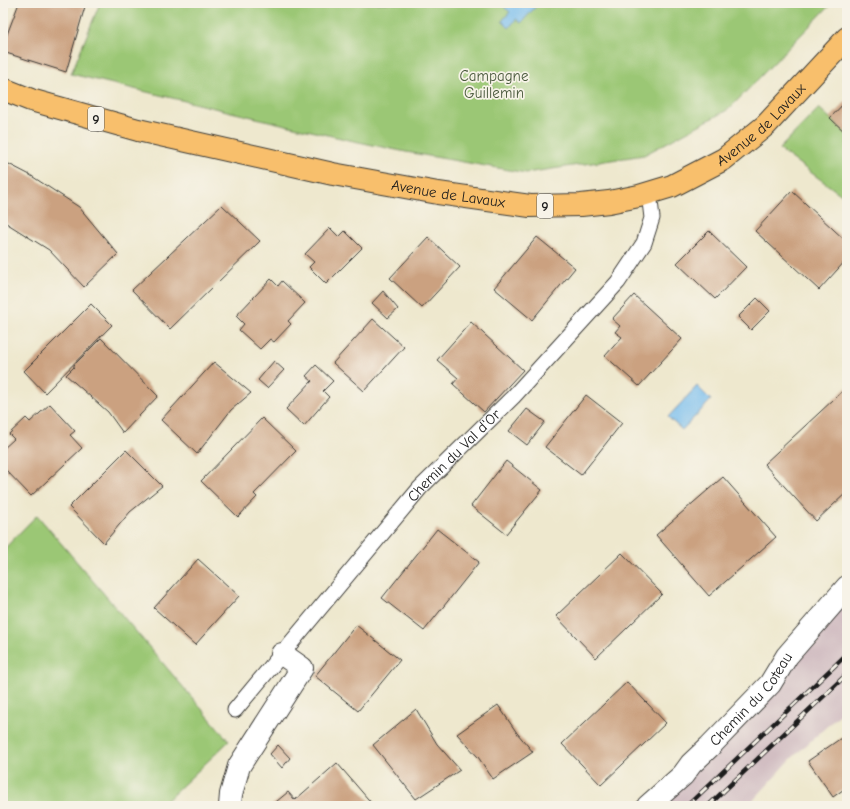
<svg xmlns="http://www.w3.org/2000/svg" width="850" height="809" font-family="'Comic Neue',sans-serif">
<rect width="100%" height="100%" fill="#f7f3e8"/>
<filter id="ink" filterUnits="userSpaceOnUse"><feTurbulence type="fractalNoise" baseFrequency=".025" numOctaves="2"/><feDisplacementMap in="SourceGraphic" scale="8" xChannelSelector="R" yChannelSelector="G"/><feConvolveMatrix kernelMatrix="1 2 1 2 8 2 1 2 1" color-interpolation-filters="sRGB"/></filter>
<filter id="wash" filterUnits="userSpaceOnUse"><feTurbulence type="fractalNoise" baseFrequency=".012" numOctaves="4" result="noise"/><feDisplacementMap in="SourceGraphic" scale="16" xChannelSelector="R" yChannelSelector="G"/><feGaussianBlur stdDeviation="0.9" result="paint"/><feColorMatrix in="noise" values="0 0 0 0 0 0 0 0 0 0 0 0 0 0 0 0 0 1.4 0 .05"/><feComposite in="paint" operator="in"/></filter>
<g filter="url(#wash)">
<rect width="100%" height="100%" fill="#eee8ce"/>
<path fill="#d2bec2" d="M847 587V708L792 758 748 806H648Z"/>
<g fill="#9bc775" stroke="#5c7248">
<path d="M100 3H832L729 109 644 155 526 173 406 152 349 140 71 74Z"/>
<path d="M819 108 847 134V199L779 149Z"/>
<path d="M37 515 229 741 161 806H3V550Z"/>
</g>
<g fill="#77bdee" stroke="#4a6c85">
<path d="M508 3H539L521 23 516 19 509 28 502 21 510 12 504 7Z"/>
<path d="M697 386 711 400 682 430 668 417Z"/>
</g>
<g id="blocks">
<g fill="#cba180">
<path d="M19 3H86L66 72 3 52V45Z"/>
<path d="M847 100V134L830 118Z"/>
<path d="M3 161 30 175 79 207 118 254 84 287 49 250 3 221Z"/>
<path d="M792 191 847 242V259L819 290 755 231Z"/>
<path d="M222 205 260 241 170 329 132 290Z"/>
<path d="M330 228 339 237 345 231 362 248 326 284 309 267 314 262 305 254Z"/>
<path d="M709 231 746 267 715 299 677 263Z"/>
<path d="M428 237 460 267 422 308 390 278Z"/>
<path d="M537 237 575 268 532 320 494 288Z"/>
<path d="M271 279 278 286 282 281 305 303 288 321 291 324 274 342 270 339 260 349 239 330 244 324 236 316Z"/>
<path d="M383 291 398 309 388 318 372 303Z"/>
<path d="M634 295 682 339 639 386 605 356 622 337 615 332 620 326 612 319Z"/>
<path d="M757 298 770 311 751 330 738 317Z"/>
<path d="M91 304 112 325 45 393 24 371Z"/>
<path d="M373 319 404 347 364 391 333 363Z"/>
<path d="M471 322 523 370 484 412 453 384 458 378 437 360Z"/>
<path d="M101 338 158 396 123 433 108 412 66 375 74 367V365Z"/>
<path d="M274 361 284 370 267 388 258 380Z"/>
<path d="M214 362 251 393 231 410 197 454 161 420Z"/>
<path d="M316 365 333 381 323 391 329 397 304 426 286 409 312 381 306 376Z"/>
<path d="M847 387V492L816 521 764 464Z"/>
<path d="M586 395 622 423 581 475 545 447Z"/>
<path d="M50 404 75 431 70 435 82 448 31 496 3 467V449L14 439 9 434 26 418 30 422Z"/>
<path d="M527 409 545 422 527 445 509 431Z"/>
<path d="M262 418 296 451 254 494 257 497 238 517 201 481Z"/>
<path d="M126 450 162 486 130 512 104 543 69 507Z"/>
<path d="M506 461 542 490 506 534 471 506Z"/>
<path d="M723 477 776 537 709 596 656 535Z"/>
<path d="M437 529 479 562 424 631 382 598Z"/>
<path d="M622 553 662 594 596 658 556 616Z"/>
<path d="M198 559 239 596 195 645 154 608Z"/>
<path d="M356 625 400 660 358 711 315 676Z"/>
<path d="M627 682 666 723 601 785 562 744Z"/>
<path d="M498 705 517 733 533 752 493 779 478 757 457 734Z"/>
<path d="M416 709 437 744 460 770 416 799 373 745Z"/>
<path d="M847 734V787L833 797 808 761Z"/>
<path d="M278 745 290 758 282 768 270 754Z"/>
<path d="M337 763 374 806H271L288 792 295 800Z"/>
</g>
</g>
</g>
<g filter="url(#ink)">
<use href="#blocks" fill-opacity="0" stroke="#3c3b37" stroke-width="1"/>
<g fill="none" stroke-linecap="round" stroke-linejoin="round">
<g stroke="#3c3b37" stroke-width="17">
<g id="lane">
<path id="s1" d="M235 710 420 488 513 397 618 282 644 243 652 218 649 193"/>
</g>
</g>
<g stroke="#3c3b37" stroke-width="24">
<g id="street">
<path d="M230 806 231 794 239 766 302 668 282 654"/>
<path id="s2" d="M648 806 683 775 691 764 709 747 770 684 787 656 847 587"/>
</g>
</g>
<g stroke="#3c3b37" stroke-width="24">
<g id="primary">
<path id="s3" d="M3 89 31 100 138 130 333 174 438 193 530 206 581 205 609 202 639 196 672 186 724 159 766 125 847 38"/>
</g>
</g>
<use href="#lane" stroke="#fff" stroke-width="15"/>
<use href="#street" stroke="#fff" stroke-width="22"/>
<use href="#primary" stroke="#f8bf6c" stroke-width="22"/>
<g stroke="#1c1c1c" stroke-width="4.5">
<g id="rail">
<path d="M687 806 847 654"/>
<path d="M708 806 847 674"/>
</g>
</g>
<use href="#rail" stroke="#f7f3e8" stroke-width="3" stroke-dasharray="9" stroke-linecap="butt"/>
</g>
</g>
<g text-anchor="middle" stroke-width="3.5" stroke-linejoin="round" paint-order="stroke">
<g fill="#f7f3e8" stroke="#5e5c59" stroke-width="1">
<rect x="88" y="107" width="16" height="24" rx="3"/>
<rect x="537" y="194" width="16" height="24" rx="3"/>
</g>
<g font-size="14" font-weight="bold" fill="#1c1c1c">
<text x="96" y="124">9</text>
<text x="545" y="211">9</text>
</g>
<g font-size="15" fill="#48583b" stroke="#f7f3e8">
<text x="494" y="81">Campagne<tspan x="494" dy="17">Guillemin</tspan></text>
</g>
<g font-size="15" fill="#1c1c1c" stroke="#f7f3e8">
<text dy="5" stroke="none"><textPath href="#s3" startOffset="794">Avenue de Lavaux</textPath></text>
<text dy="5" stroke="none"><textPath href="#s3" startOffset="458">Avenue de Lavaux</textPath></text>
<text dy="5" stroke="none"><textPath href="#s1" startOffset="336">Chemin du Val d'Or</textPath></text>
<text dy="5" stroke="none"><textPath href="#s2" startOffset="149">Chemin du Coteau</textPath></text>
</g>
</g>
<rect width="850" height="809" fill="none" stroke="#f7f3e8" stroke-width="16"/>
</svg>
